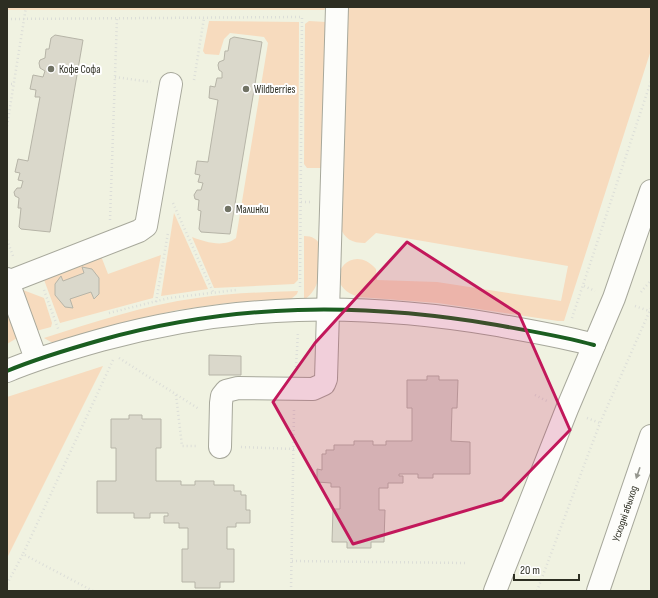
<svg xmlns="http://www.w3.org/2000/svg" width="658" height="598" font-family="'Sofia Sans Condensed',sans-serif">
<rect width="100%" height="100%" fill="#f0f2e1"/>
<g fill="#f7dbbe">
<path d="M7 7H327L324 10H7Z"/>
<path d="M346 7H651V50L564 321H558L438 303 359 297C317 285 350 239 376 269L377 280 437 282 561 301 568 266 376 233 365 243C352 243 344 239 340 226Z"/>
<path d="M209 21 299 22 298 280 294 284 214 288 192 237C205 242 224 248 236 238L268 43 264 37 230 33 224 39 219 55 205 54 203 51Z"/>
<path d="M309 21 326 22 322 168H307L304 164 305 24Z"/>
<path d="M174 213 208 289 161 296Z"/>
<path d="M304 236C312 236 318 239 320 246 319 267 323 287 304 300Z"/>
<path d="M161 255 153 298 60 323 43 277 101 256 108 274Z"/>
<path d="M23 290 44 298 52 323 51 327 36 331 23 295Z"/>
<path d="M298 291 297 294 291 299 228 303 178 310 125 322 57 342H51L44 338C94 322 145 305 197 298 231 293 264 292 298 291Z"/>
<path d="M7 306 17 338 7 344Z"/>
<path d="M103 366 7 558V397Z"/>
</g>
<g fill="#dad8cb" stroke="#b6b4a7">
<path d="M55 35 83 40 50 232 21 229 19 227 21 208H18L19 198 15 196 14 192 17 188H21L23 181 18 180 20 173 15 172 18 159 28 161 40 97H35L36 90 30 89 33 75 43 77 45 71 40 68 39 63 40 60 45 58 46 49H49L51 38Z"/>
<path d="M234 37 262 42 230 234 201 232 199 229 201 211 198 210 199 200 195 199 194 195 197 190H201L203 183 198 182 200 175 195 174 197 161 208 162 218 100 209 98 210 86 215 87 217 78H222V72L219 70 218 65 219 62 224 60 225 51H228L230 39Z"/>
<path d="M82 267 92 269 99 278V294L94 299 91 292 70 299 73 308 65 307 55 295V284L61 276 63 281 84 273Z"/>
<path d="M209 355 241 356V375H209Z"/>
<path d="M427 376H439V380H458L457 408H452L451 441 470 442V474H433V478H418V474H399V476H403V483H388V488H379V510H385L384 542H371V548H347V542H332L333 509H340V487H331V483L317 482V469L322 470V454H326V450H334V445H354V441H373V445H386V441H412V408H407V380H427Z"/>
<path d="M129 415H142V419H161V448H156V481H181V485H195V481H214V485H234V491H241V495H246V510H250V523H236V527H227V549H234V582H220V588H195V582H182V549H188V528H179V523H164V516H168V513H150V518H134V513H97V481H116V448H111V419H129Z"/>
</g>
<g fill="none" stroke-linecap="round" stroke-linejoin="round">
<g stroke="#a7a89b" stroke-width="24">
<g id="minor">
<path d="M7 279 36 359"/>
<path d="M8 282 139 231 146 226 171 84"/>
<path d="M7 371C38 358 69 349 101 340 234 303 361 302 497 325 529 331 562 336 594 345"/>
<path d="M220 447 221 403 222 396 226 391 238 388 313 389 324 384 326 379 337 7"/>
<path d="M495 591 567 409 614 298 651 191"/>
</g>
</g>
<g stroke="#a7a89b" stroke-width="24">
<g id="major">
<path id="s1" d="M598 591 651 436"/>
</g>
</g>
<g stroke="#dcded8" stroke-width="2.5" stroke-dasharray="1 3" stroke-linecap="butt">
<path d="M7 19 302 17 300 289"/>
<path d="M115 77 151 82"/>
<path d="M194 80 204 18"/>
<path d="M7 84H14"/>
<path d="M7 126 26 7"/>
<path d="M301 202H310"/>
<path d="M173 203 213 292"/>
<path d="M110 220 117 18"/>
<path d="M7 240 13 256"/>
<path d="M584 286 595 291"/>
<path d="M44 290 59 331"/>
<path d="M641 292 651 280"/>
<path d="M156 302 168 233"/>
<path d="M635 306 649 311"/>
<path d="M109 313 169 298 236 290"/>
<path d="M572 318 651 81"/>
<path d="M119 358 199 409"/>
<path d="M296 367 298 332"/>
<path d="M176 395 182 446H198"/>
<path d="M535 395 547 401"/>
<path d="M587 418 600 423"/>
<path d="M241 447 294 449"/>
<path d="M292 561 465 563"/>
<path d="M7 584 23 554"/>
<path d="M93 591 23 554 113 360"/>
<path d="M291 591 294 410"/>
<path d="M537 591 600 423 651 308"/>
</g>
<use href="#minor" stroke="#fdfdfa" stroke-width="22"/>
<use href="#major" stroke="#fdfdfa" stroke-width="22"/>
<g stroke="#fff" stroke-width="6">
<path id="cycleway" d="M7 371C38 358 69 349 101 340 234 303 361 302 497 325 529 331 562 336 594 345"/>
</g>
<use href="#cycleway" stroke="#1b5e20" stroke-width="4"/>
</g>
<defs><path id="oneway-solid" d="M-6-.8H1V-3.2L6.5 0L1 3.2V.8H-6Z"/></defs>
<use fill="#95968e" href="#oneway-solid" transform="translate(638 473) rotate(109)"/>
<path fill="#c2185b" fill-opacity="0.2" stroke="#c2185b" stroke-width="3" stroke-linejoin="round" d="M407 242 519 314 570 430 502 500 353 544 273 402 315 343Z"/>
<g fill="#717365" stroke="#fff" stroke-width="1.5">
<circle cx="51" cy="69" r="4"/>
<circle cx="246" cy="89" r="4"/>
<circle cx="228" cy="209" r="4"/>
</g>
<g text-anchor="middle" stroke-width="4" stroke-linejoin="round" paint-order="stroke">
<g font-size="11" fill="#2d2e22" stroke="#fff" text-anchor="start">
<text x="59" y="73">Кофе Софа</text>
<text x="254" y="93">Wildberries</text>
<text x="236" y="213">Малинки</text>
</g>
<g font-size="11" fill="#2d2e22" stroke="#fff">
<text dy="4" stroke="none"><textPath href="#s1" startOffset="82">Усходні абыход</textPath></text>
</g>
</g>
<rect width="658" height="598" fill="none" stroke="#2d2e22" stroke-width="16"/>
<path d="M514 574v6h65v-6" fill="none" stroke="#2d2e22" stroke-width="2"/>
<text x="520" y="574" font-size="12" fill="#2d2e22" stroke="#ffffff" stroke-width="3" paint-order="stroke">20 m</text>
</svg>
